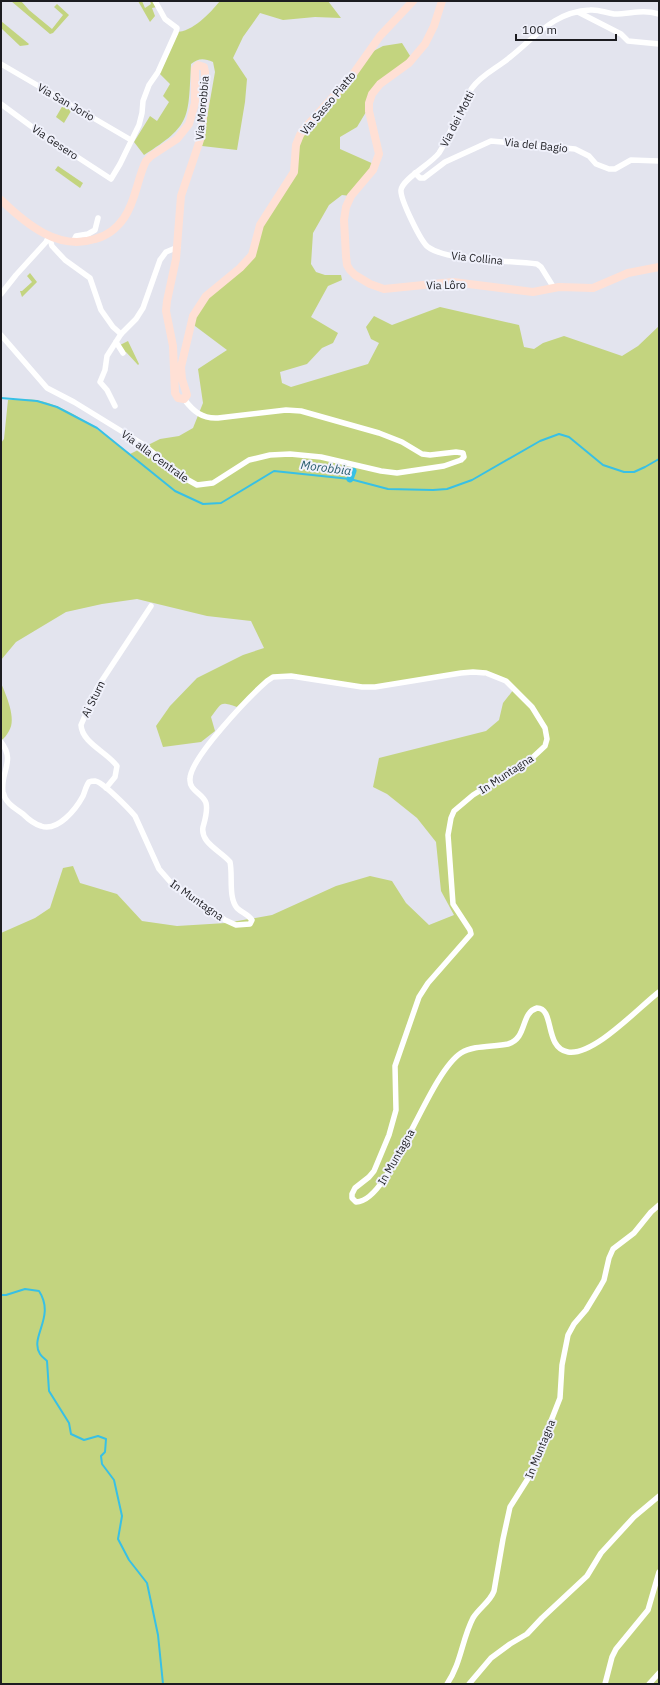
<svg xmlns="http://www.w3.org/2000/svg" width="660" height="1685" font-family="'IBM Plex Sans',sans-serif">
<rect width="100%" height="100%" fill="#e3e4ee"/>
<g fill="#c3d47f">
<path d="M11 1H21L29 10 52 29 63 15 54 7 57 4 69 15 53 33 50 34Z"/>
<path d="M138 1H142L145 8 151 4 150 1H153L157 7 152 8 155 16 150 22Z"/>
<path d="M220 1H328L341 18 315 17 283 20 260 13 243 37 233 58 247 79 245 102 237 150 202 146 215 72 213 62C204 58 198 58 191 64 188 118 192 125 144 155L134 142 150 116 157 121 169 102 163 96 170 84 158 72 176 32C193 32 210 13 220 1Z"/>
<path d="M1 21 29 44 28 45 20 46 1 28Z"/>
<path d="M402 43 412 59 377 87 369 107 357 127 340 137V149L376 165 351 196 342 195 329 205 313 233 311 264 316 272 325 275H341L342 280 328 286 311 317 338 333 333 343 322 348 307 364 280 372 282 383 291 387 368 364 379 343 371 339 366 327 374 316 392 325 440 307 519 325 524 347 534 349 543 343 564 336 622 356 638 346 659 326V1684H1V933L35 918 50 908 63 868 73 866 80 883 117 894 142 921 177 926 226 923 272 915 336 886 370 876 392 881 406 903 429 925 454 915 441 891 436 842 417 818 387 794 373 787 379 758 486 731 499 720 503 703 514 689 506 681 473 672 375 687 291 676 273 677 237 707C219 701 222 703 211 717L215 731 201 742 163 747 156 726 170 706 197 678 243 655 264 648 251 621 207 616 137 599 102 604 66 612 16 642 1 660V443L4 439 8 400C17 400 27 399 36 400 68 405 106 435 130 454L160 439 179 436 193 428 203 403 198 369 227 350 191 323 196 310 246 263 258 230 292 177 297 142 366 55 383 46Z"/>
<path d="M63 105 71 111 64 123 56 117Z"/>
<path d="M58 166 83 183 80 188 55 170Z"/>
<path d="M30 273 37 282 22 297 20 291H22L32 282 27 276Z"/>
<path d="M128 341 139 364 138 365 126 352 124 353 120 345Z"/>
<path d="M1 683C6 695 17 719 9 731 7 735 4 738 1 741Z"/>
</g>
<g fill="none" stroke-linecap="round" stroke-linejoin="round">
<g stroke="#38c0e5" stroke-width="2">
<path d="M1 398 37 401 57 407 97 428 175 491 203 504 221 503 274 471 350 479 388 489 433 490 447 489 472 480 540 441 559 434 569 437 603 465 624 472H634L645 467 659 459"/>
<path d="M1 1295H6L25 1289 39 1291C56 1317 29 1337 40 1354 42 1357 45 1359 47 1361L49 1391 69 1423 71 1434 84 1440 98 1436 106 1439 105 1452 101 1456 102 1464 114 1480 122 1516 118 1539 129 1560 147 1583 158 1635 163 1684"/>
</g>
<path stroke="#38c0e5" stroke-width="7" d="M350 479 353 471"/>
<g stroke="#fff" stroke-width="5.5">
<path d="M578 12 621 34 628 41 659 44"/>
<path d="M1 64 131 140"/>
<path d="M1 104 39 132 111 179 120 164 139 125 142 113 143 101 149 85 158 72 176 32 177 28 165 19 155 1"/>
<path d="M415 173 420 178H424L445 162 491 141 575 149 589 156 596 164 609 169H615L631 160 659 161"/>
<path d="M49 236 52 246 65 260 90 278 101 310 113 327 121 334"/>
<path d="M73 242 76 236 88 234 95 230 98 218"/>
<path d="M554 288 541 267 537 264C509 260 449 262 428 247 421 242 400 199 401 190 402 179 431 164 439 153 452 133 458 108 472 88 481 75 497 68 509 58 536 37 553 12 590 10 598 9 606 13 614 14 633 14 640 9 659 14"/>
<path d="M1 294 16 275 46 242 49 236"/>
<path d="M1 335 47 388 74 402 144 445 181 476 197 485 213 483 249 460 270 455 290 454 321 457 381 471 397 473 444 466 461 460 464 457 463 453 456 452 430 455 422 454 402 442 379 433 301 411 286 410 218 418C202 419 193 411 184 399"/>
<path d="M116 342 123 353"/>
<path d="M115 406 107 390 100 382 105 370 107 356 121 334 136 319 143 308 160 260 166 252 178 247"/>
<path d="M1 742C16 761 0 772 3 792 5 803 15 808 23 814 28 819 34 824 41 826 58 832 76 809 83 796 85 791 86 786 89 782 91 781 93 781 95 781 103 782 129 809 135 816L159 869 173 885 202 903 225 920 236 925 250 924 252 920C248 914 242 913 237 908 228 897 233 875 230 862 221 851 200 843 203 827 205 820 208 811 206 803 203 793 189 791 190 779 190 758 250 696 267 681L273 677 291 676 362 687H375L461 673 473 672 486 673 506 681 532 707 545 728 547 739 545 746 531 759 473 795 454 811 451 818 448 835 453 904 470 930 471 934 428 983 419 997 395 1066 396 1110 389 1135 374 1171 369 1177 355 1188 352 1194V1198L356 1202C390 1203 427 1075 461 1053 474 1045 493 1047 508 1044 528 1038 520 1013 537 1008 555 1008 544 1048 568 1052 594 1056 638 1008 659 992"/>
<path d="M106 788 115 777 117 766C107 752 82 743 81 725L97 688 151 606"/>
<path d="M447 1684C461 1664 462 1639 473 1618 479 1608 490 1602 494 1591L503 1539 510 1507 529 1477 560 1398 562 1365 568 1335 574 1324 586 1310 600 1287 604 1280 609 1258 613 1249 634 1233 651 1212 659 1205"/>
<path d="M469 1684 491 1658 510 1644 527 1634 542 1618 587 1576 601 1553 634 1517 659 1496"/>
<path d="M605 1684 612 1657 616 1649 648 1610 659 1572"/>
<path d="M649 1684 659 1673"/>
</g>
<g stroke="#ffe0d5" stroke-width="8">
<path d="M442 1 434 26 425 44 409 63 380 84 372 94 369 103V111L379 154 373 170 351 196 346 207 344 220 346 256 347 265 350 270 355 275 370 284 384 289 453 282 533 292 559 287 593 288 628 273 659 267"/>
<path d="M1 200C26 224 58 251 95 239 107 236 117 228 124 218 136 201 137 179 146 161L151 156 177 139 189 124 195 103V69L198 65 204 67 205 72V98L201 137 181 196 176 259 167 301 166 311 173 346 175 393 178 398 184 399 187 395 182 379 181 367 193 316 206 296 240 268 252 255 260 225 294 172 296 145 300 135 304 129 351 77 380 36 413 1"/>
</g>
</g>
<g text-anchor="middle" stroke-width="4" stroke-linejoin="round" paint-order="stroke">
<g font-size="11" fill="#1c1c20" stroke="#f0f1fb">
<text transform="translate(66 102) rotate(30)" y="4">Via San Jorio</text>
<text transform="translate(328 103) rotate(-50)" y="4">Via Sasso Piatto</text>
<text transform="translate(202 108) rotate(-85)" y="4">Via Morobbia</text>
<text transform="translate(457 119) rotate(-63)" y="4">Via dei Motti</text>
<text transform="translate(55 142) rotate(34)" y="4">Via Gesero</text>
<text transform="translate(536 145) rotate(6)" y="4">Via del Bagio</text>
<text transform="translate(477 258) rotate(6)" y="4">Via Collina</text>
<text transform="translate(446 285) rotate(-1)" y="4">Via Lôro</text>
<text transform="translate(155 456) rotate(36)" y="4">Via alla Centrale</text>
<text transform="translate(93 699) rotate(-64)" y="4">Ai Sturn</text>
<text transform="translate(506 774) rotate(-33)" y="4">In Muntagna</text>
<text transform="translate(197 900) rotate(35)" y="4">In Muntagna</text>
<text transform="translate(396 1157) rotate(-60)" y="4">In Muntagna</text>
<text transform="translate(540 1449) rotate(-68)" y="4">In Muntagna</text>
</g>
<g font-size="12" font-style="italic" fill="#255a6a" stroke="#f0f1fb">
<text transform="translate(326 468) rotate(7)" y="4">Morobbia</text>
</g>
</g>
<rect width="660" height="1685" fill="none" stroke="#1c1c20" stroke-width="4"/>
<path d="M516 34v6h100v-6" fill="none" stroke="#1c1c20" stroke-width="2"/>
<text x="522" y="34" font-size="12" fill="#1c1c20" stroke="#f0f1fb" stroke-width="3" paint-order="stroke">100 m</text>
</svg>
